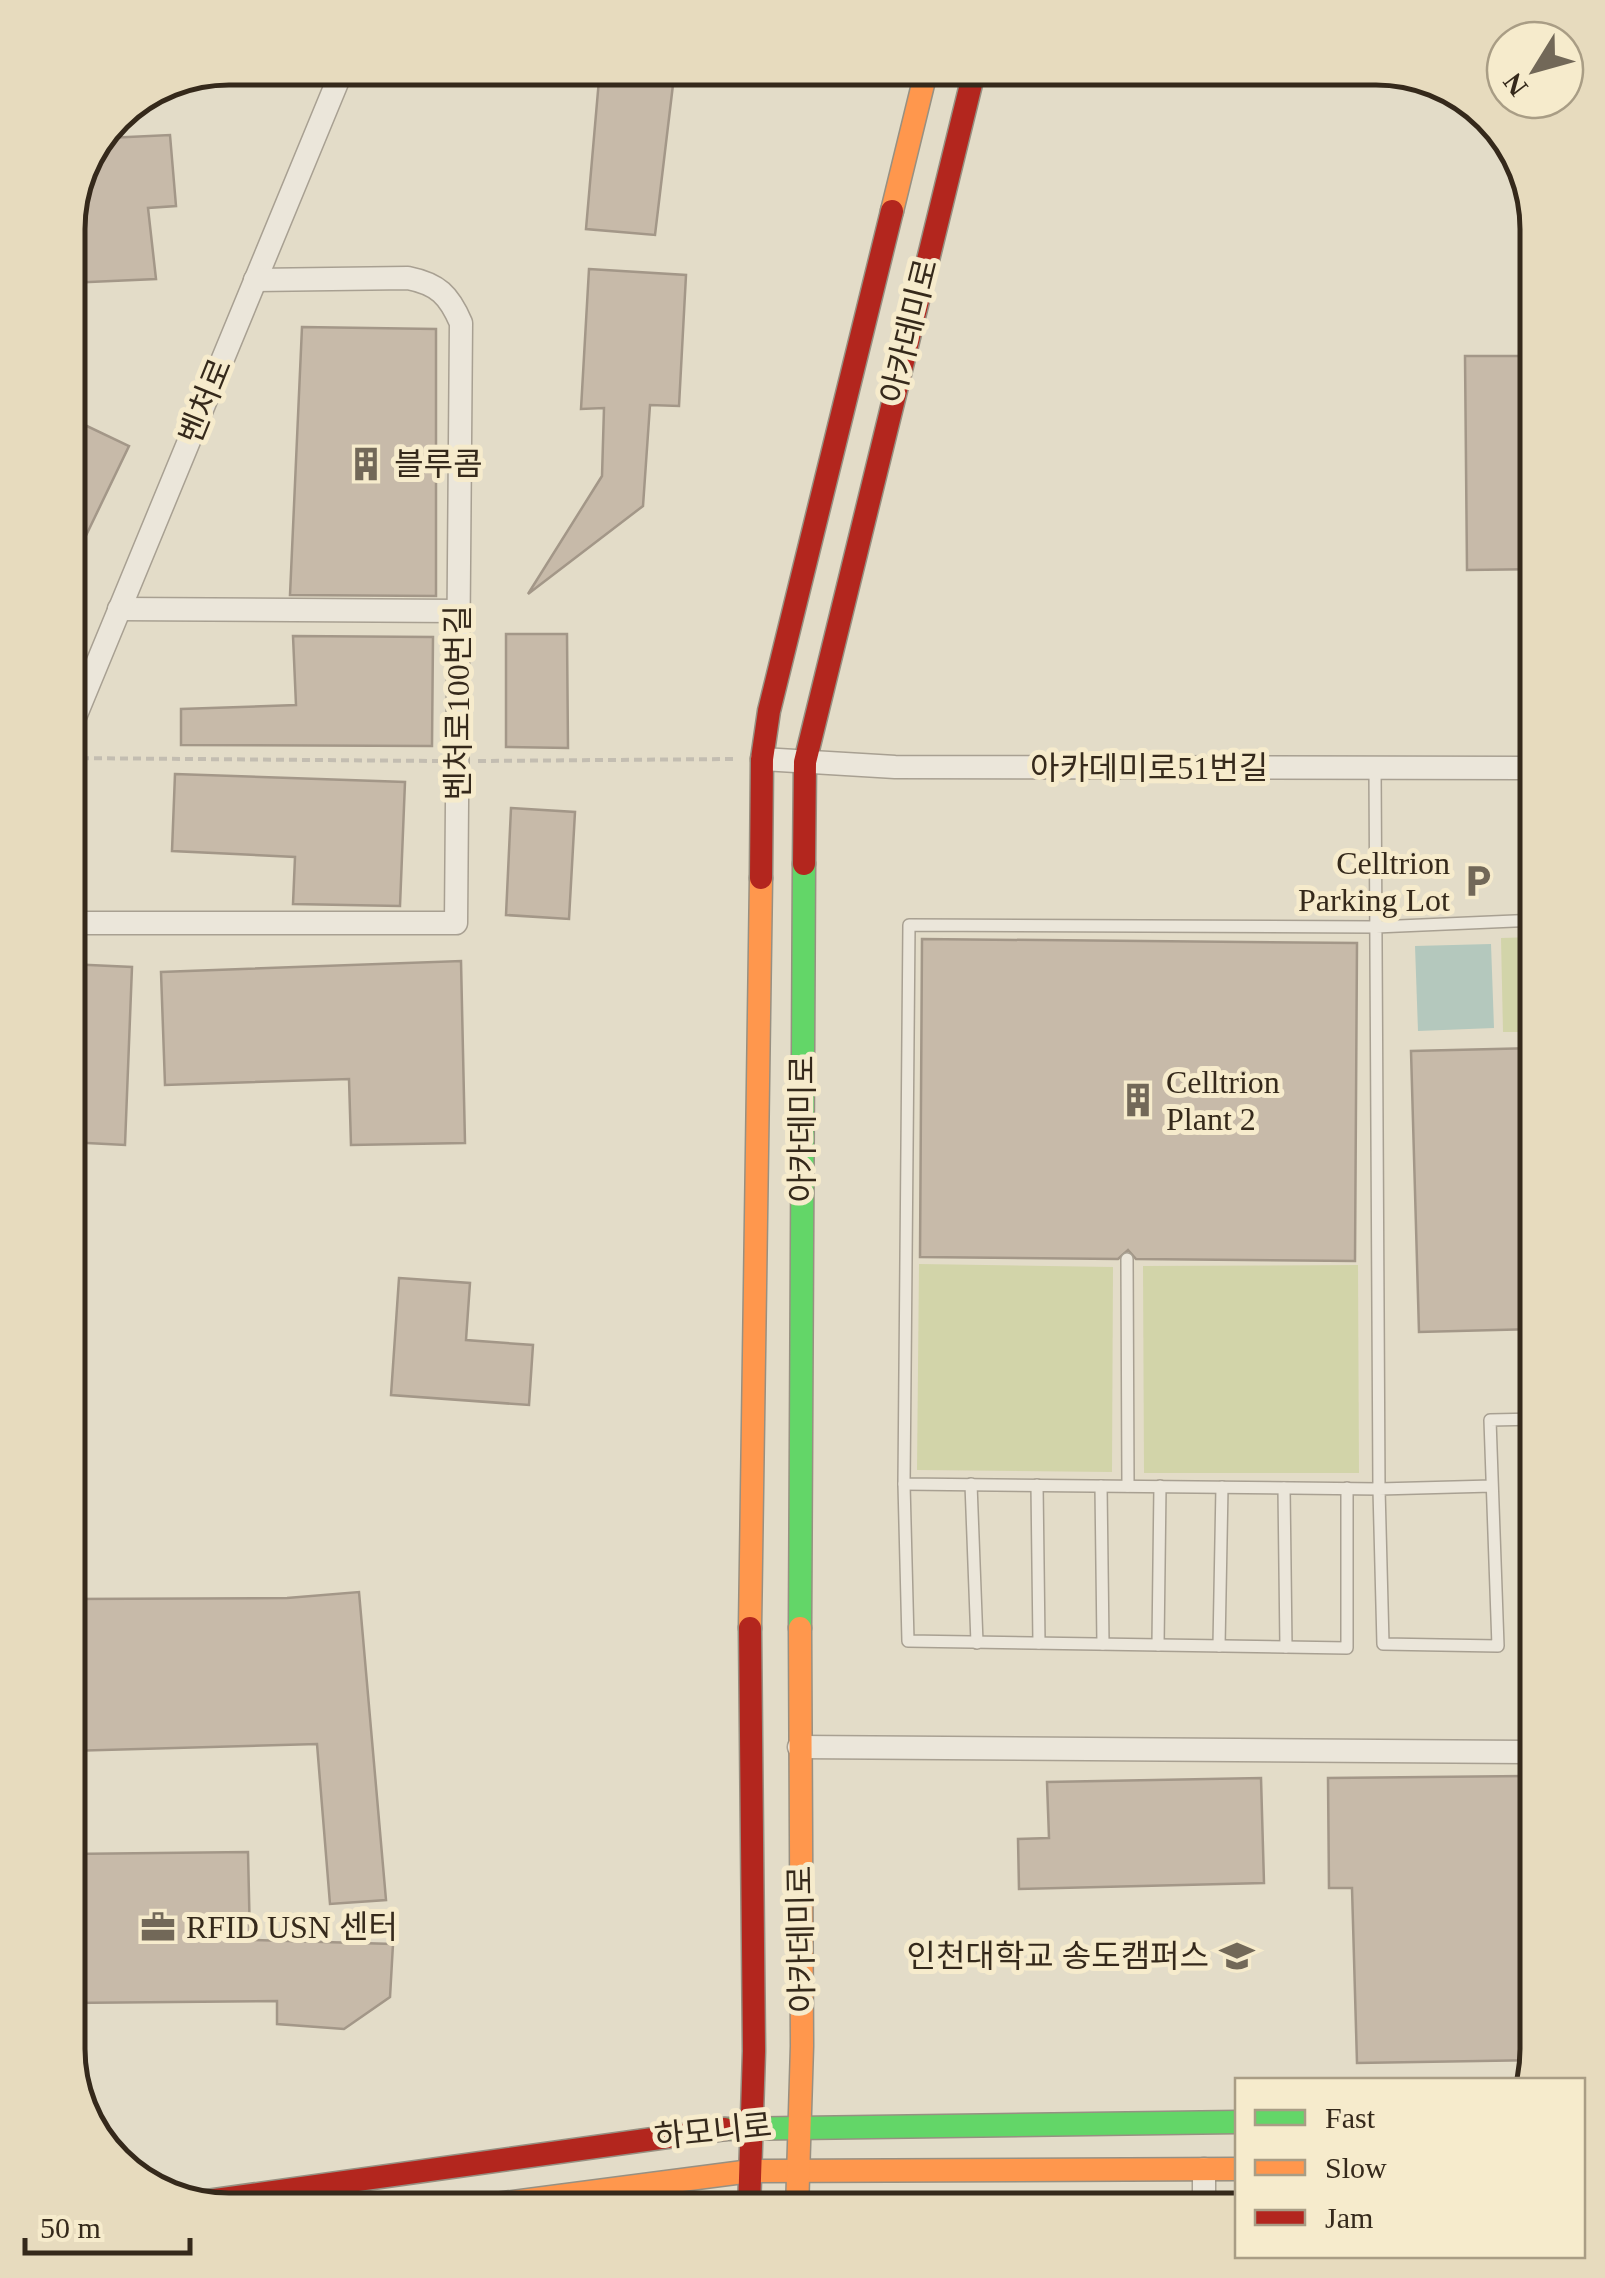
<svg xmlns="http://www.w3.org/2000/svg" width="1605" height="2278" font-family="'Times New Roman','Noto Sans KR',serif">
<rect width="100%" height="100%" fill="#e3dcc8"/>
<g fill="#d2d4a9">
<path d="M1537 937V1032H1503L1501 938Z"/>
<path d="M919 1264 1113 1267 1112 1472 917 1470Z"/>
<path d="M1358 1265 1359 1473H1144L1143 1266Z"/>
</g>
<path fill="#b4c8bd" d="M1491 944 1494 1028 1418 1031 1415 946Z"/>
<g fill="#c7baa9" stroke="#a39788" stroke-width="2.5">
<path d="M600 68H675L655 235 586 229Z"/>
<path d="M170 135 176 206 148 208 156 279 68 283V217L107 138Z"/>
<path d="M589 269 686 275 679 406 650 405 643 506 528 594 602 476 604 408 581 409Z"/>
<path d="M302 327 436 329V596L290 595Z"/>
<path d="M1465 356H1538V569L1467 570Z"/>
<path d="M68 417 129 446 68 573Z"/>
<path d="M506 634H567L568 748 506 747Z"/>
<path d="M293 636 433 637 432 746 181 745V709L296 705Z"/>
<path d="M175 774 405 782 400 906 293 904 295 857 172 851Z"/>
<path d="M511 808 575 812 569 919 506 915Z"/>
<path d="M922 939 1357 943 1355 1261 1136 1259 1128 1250 1118 1259 920 1257Z"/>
<path d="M461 961 465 1143 351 1145 349 1079 165 1085 161 972Z"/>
<path d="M68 964 132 967 125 1145 68 1142Z"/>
<path d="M1538 1048V1329L1419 1332 1411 1051Z"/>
<path d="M399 1278 470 1283 466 1340 533 1345 529 1405 391 1395Z"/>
<path d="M359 1592 386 1900 330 1904 317 1744 68 1751V1599L287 1598Z"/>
<path d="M1538 1776 1535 2060 1357 2063 1352 1888H1329L1328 1778Z"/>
<path d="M1261 1778 1264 1883 1019 1889 1018 1839 1049 1838 1047 1782Z"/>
<path d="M248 1852 250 1940 393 1944 390 1997 344 2029 277 2024V2001L68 2003V1854Z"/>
</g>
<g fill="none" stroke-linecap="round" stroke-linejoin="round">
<g stroke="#a8a092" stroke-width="14">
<g id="lane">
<path d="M1375 768 1379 1489 904 1484 909 925 1376 927 1537 920"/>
<path d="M1127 1259 1128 1486"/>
<path d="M904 1484 908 1641 1347 1648V1488"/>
<path d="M971 1484 977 1643"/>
<path d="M1037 1485 1039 1643"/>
<path d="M1101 1486 1103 1644"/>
<path d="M1492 1486 1379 1489 1383 1644 1498 1646 1490 1420 1537 1419"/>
<path d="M1284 1488 1286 1647"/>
<path d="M1158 1645 1160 1486"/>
<path d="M1219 1646 1222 1487"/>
</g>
</g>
<g stroke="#a8a092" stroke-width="25">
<g id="street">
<path d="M119 609 459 611"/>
<path d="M68 734 343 68"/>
<path d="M762 759 895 767 1537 768"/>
<path d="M68 923H456L461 323C449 295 438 284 408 278L255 280"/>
<path d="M799 1747 1537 1752"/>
<path d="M1204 2169V2210"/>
</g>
</g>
<g stroke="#979082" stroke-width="25">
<g id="fast">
<path d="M800 1628 804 864"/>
<path d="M725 2129 1238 2122"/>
</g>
</g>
<g stroke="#979082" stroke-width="25">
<g id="slow">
<path d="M892 211 927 68"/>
<path d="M750 1628 761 878"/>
<path d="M450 2210 751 2171 1238 2169"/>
<path d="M797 2210 802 2046 800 1628"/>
</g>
</g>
<g stroke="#979082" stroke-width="25">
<g id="jam">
<path d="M804 864 805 762 975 68"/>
<path d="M761 878 762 759 769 711 892 211"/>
<path d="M193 2203 725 2129"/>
<path d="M749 2210 754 2051 750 1628"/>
</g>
</g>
<g stroke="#c3bdb1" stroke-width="4" stroke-dasharray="8 5" stroke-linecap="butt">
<path d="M68 758 438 761"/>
<path d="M478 761 733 759"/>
</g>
<use href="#lane" stroke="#ebe6da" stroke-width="11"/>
<use href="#street" stroke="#ebe6da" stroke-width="22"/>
<use href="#fast" stroke="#63d668" stroke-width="22"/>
<use href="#slow" stroke="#ff974d" stroke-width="22"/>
<use href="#jam" stroke="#b3261e" stroke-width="22"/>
</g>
<defs>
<g id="building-bare" transform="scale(2.7)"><path d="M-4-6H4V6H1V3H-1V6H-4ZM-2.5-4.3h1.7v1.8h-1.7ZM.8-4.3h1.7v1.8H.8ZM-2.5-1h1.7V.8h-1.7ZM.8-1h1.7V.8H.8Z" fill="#726858" stroke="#f6ebcc" stroke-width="2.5" paint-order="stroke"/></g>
<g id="parking-bare" transform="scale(2.7)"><path d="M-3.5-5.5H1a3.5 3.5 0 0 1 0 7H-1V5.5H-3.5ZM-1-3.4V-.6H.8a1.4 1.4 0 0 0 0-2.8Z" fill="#726858" stroke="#f6ebcc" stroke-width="2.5" paint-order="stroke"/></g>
<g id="office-bare" transform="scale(2.7)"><path d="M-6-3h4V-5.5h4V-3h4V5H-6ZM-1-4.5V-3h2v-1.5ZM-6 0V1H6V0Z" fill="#726858" stroke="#f6ebcc" stroke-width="2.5" paint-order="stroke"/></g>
<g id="university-bare" transform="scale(2.7)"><path d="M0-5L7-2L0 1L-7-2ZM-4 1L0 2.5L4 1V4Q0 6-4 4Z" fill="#726858" stroke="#f6ebcc" stroke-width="2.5" paint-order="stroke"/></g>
</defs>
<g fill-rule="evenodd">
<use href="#building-bare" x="366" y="464"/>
<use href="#parking-bare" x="1478" y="881"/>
<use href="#building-bare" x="1138" y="1100"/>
<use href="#office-bare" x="158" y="1927"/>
<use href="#university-bare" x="1237" y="1956"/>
</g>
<g text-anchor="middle" stroke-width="10" stroke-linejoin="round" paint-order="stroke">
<g font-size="32" fill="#35291b" stroke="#f6ebcc">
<text transform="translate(909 331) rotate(-76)" y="11">아카데미로</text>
<text transform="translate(205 401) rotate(-68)" y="11">벤처로</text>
<text transform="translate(458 703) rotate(-90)" y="11">벤처로100번길</text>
<text x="1149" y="779">아카데미로51번길</text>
<text transform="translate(802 1129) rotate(-90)" y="11">아카데미로</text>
<text transform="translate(801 1939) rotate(-91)" y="11">아카데미로</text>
<text transform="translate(713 2131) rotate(-6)" y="11">하모니로</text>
</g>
<g font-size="32" fill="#35291b" stroke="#f6ebcc" text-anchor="start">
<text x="394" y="475">블루콤</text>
<text x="1450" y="874" text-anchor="end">Celltrion<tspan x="1450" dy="37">Parking Lot</tspan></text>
<text x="1166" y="1093">Celltrion<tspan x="1166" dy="37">Plant 2</tspan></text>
<text x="186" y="1938">RFID USN 센터</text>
<text x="1209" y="1967" text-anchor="end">인천대학교 송도캠퍼스</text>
</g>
</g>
<path d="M0 0H1605V2278H0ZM229 85H1376A144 144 0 0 1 1520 229V2049A144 144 0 0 1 1376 2193H229A144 144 0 0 1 85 2049V229A144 144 0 0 1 229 85Z" fill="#e7dbbe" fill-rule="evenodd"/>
<path fill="none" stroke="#35291b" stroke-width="5" d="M229 85H1376A144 144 0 0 1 1520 229V2049A144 144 0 0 1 1376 2193H229A144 144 0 0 1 85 2049V229A144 144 0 0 1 229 85Z"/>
<rect x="1235" y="2078" width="350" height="180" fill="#f6ebcc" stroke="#a99d85" stroke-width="2.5"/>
<rect x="1255" y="2110" width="50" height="15" fill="#63d668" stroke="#a99d85" stroke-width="2.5"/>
<text x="1325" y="2128" font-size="30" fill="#35291b">Fast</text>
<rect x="1255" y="2160" width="50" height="15" fill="#ff974d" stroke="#a99d85" stroke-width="2.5"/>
<text x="1325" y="2178" font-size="30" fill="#35291b">Slow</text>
<rect x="1255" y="2210" width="50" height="15" fill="#b3261e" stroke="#a99d85" stroke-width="2.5"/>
<text x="1325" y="2228" font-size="30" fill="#35291b">Jam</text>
<g transform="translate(1535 70) rotate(233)"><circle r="48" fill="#f6ebcc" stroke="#a99d85" stroke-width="2.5"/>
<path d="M0-8L18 38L0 25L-18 38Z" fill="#726858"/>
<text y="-15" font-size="28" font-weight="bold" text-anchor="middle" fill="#35291b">N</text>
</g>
<path d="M25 2238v15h165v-15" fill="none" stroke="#35291b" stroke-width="5"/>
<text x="40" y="2238" font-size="30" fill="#35291b" stroke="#f6ebcc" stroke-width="8" paint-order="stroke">50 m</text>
</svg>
